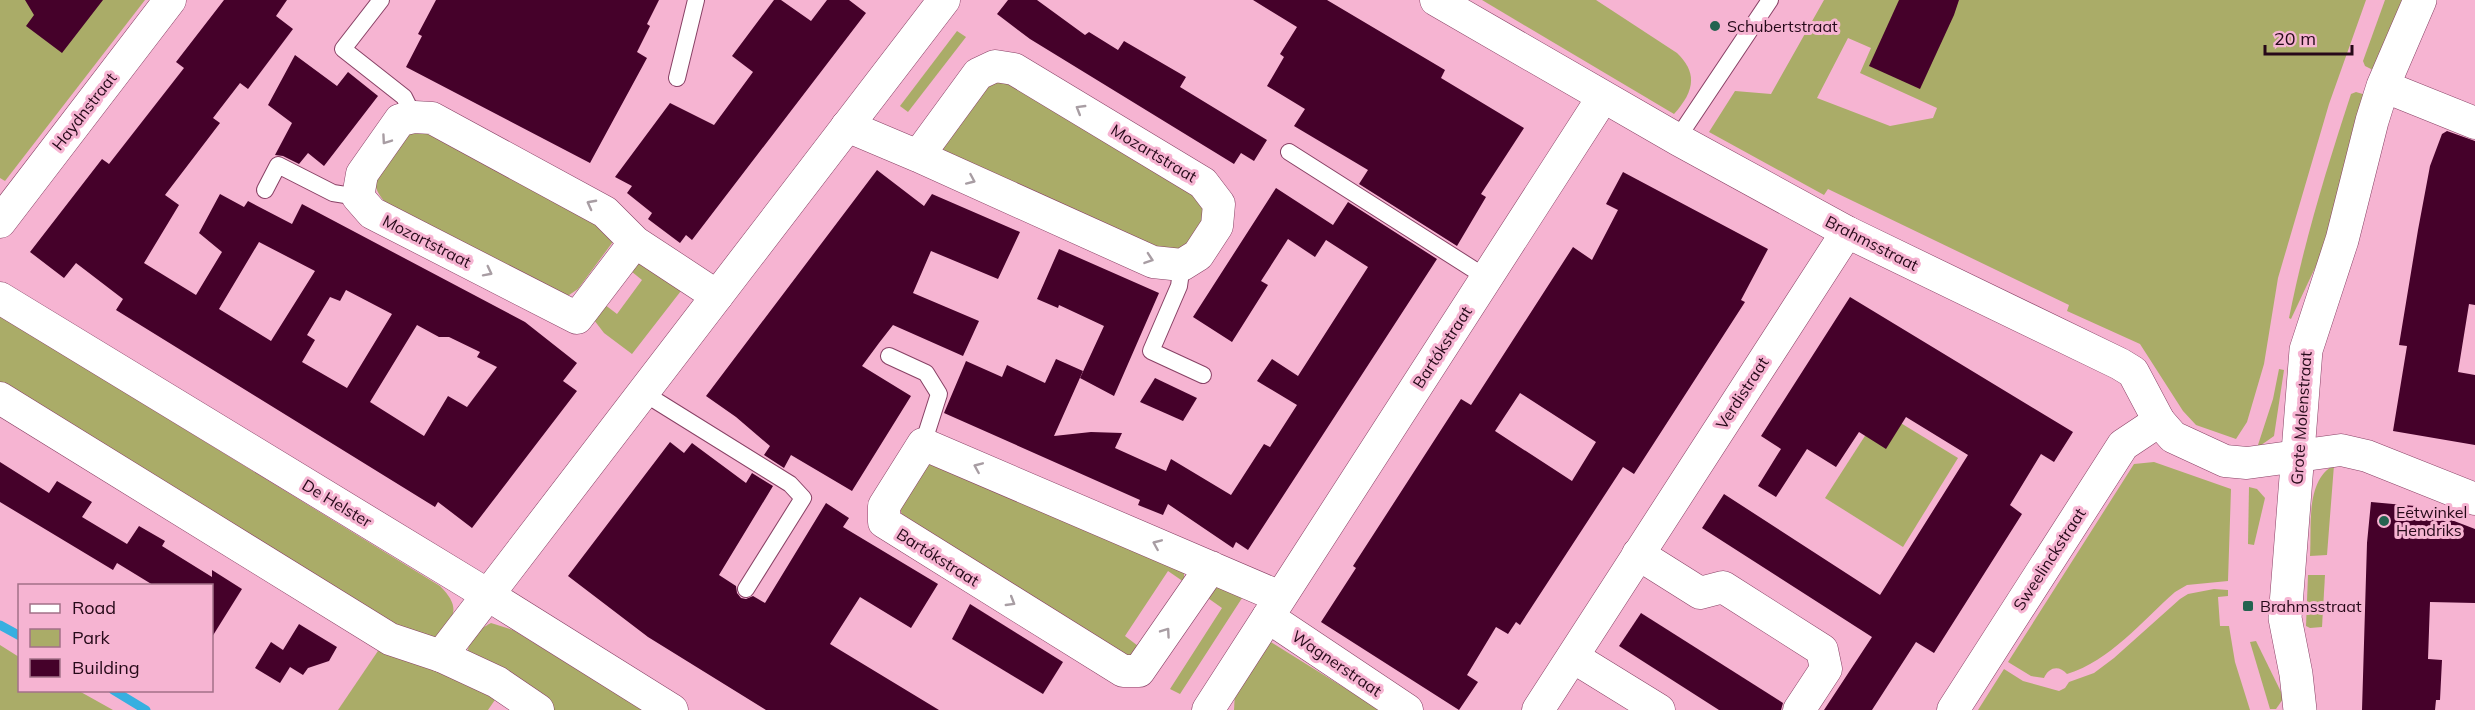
<svg xmlns="http://www.w3.org/2000/svg" width="2475" height="710" font-family="Mulish,sans-serif">
<rect width="100%" height="100%" fill="#f6b4d2"/>
<g fill="#aaac68" fill-rule="evenodd">
<path d="M0 0H145L5 181 0 178Z"/>
<path d="M1482 0H1596L1677 53C1699 74 1693 93 1674 114Z"/>
<path d="M1824 0H2366L2329 104 2278 278 2264 364 2247 422 2236 439 2196 425 2183 411 2140 344 2067 311 2069 305 1828 189 1824 195 1709 132 1735 91 1771 94ZM1848 38 1871 48 1860 73 1937 108 1933 118 1890 126 1817 98Z"/>
<path d="M2385 0H2406L2375 71 2365 66 2363 61Z"/>
<path d="M957 31 966 37 908 112 900 106Z"/>
<path d="M996 77 1013 81 1188 187 1204 206 1200 235 1171 256 943 153 944 138Z"/>
<path d="M2356 92 2366 95 2322 253 2291 319 2289 318C2304 242 2327 167 2351 94Z"/>
<path d="M426 130 611 231 612 243 578 289 569 295H559L388 205C359 178 385 158 403 134Z"/>
<path d="M637 259 684 287 632 354 604 333 594 320 600 301 617 314 642 280 626 267Z"/>
<path d="M0 316 440 586C465 611 451 620 432 642L417 639 0 389Z"/>
<path d="M2279 369 2284 370 2274 436 2257 448 2273 399Z"/>
<path d="M1881 411 1958 458 1903 547 1825 498Z"/>
<path d="M934 459 1184 570V582L1168 571 1125 636 1142 649 1134 656 1122 657 903 519C893 490 915 478 934 459Z"/>
<path d="M2154 462 2231 489 2228 581 2187 585 2175 592C2142 621 2110 661 2067 674 2059 665 2049 667 2044 678L2031 676 2008 662 2134 464Z"/>
<path d="M2334 465 2327 555 2310 556C2312 526 2305 481 2334 465Z"/>
<path d="M2249 487 2257 489 2265 498 2254 545 2248 544Z"/>
<path d="M2308 575H2325L2322 627 2310 628 2306 626Z"/>
<path d="M1216 587 1244 595 1180 694 1170 689 1222 608 1205 596Z"/>
<path d="M2214 589 2228 590V596L2218 597 2220 626H2229L2235 662 2250 710H1978L2004 669 2023 681 2059 691 2065 688 2069 682 2094 673 2114 658 2180 599 2188 594Z"/>
<path d="M491 623 513 630 643 710H550L468 652C468 637 478 630 491 623Z"/>
<path d="M1269 641 1380 710H1234L1235 692Z"/>
<path d="M2256 641 2283 696V699L2276 709H2270L2250 642Z"/>
<path d="M0 645 19 657 20 690 79 691 113 710H0Z"/>
<path d="M382 645 499 694 488 710H338Z"/>
</g>
<g fill="none" stroke-linecap="round" stroke-linejoin="round">
<g stroke="#37afe0" stroke-width="9">
<path d="M0 625 20 636"/>
<path d="M113 690 146 710"/>
</g>
</g>
<g fill="#45012a" fill-rule="evenodd">
<path d="M25 0H103L62 53 26 26 34 15Z"/>
<path d="M224 0H287L276 16 293 29 248 89 240 83 213 118 220 123 165 195 179 205 144 263 196 295 222 252 199 233 220 194 244 207 248 201 292 224 302 204 525 322 577 363 563 381 577 391 472 528 438 502 435 507 116 310 123 299 76 263 64 278 30 252 102 159 109 164 184 68 176 62ZM259 242 315 271 271 341 219 309ZM346 290 392 314 347 388 302 362 315 340 307 335 330 297 340 301ZM417 325 439 337H449L480 352 477 357 497 367 467 407 448 396 424 436 370 402Z"/>
<path d="M436 0H659L647 24 650 26 637 52 647 58 590 163 406 67 422 36 418 34Z"/>
<path d="M774 0H781L811 21 827 0H849L866 13 692 240 686 235 680 243 648 219 652 213 627 193 632 186 615 177 670 103 714 125 753 72 732 56Z"/>
<path d="M1008 0H1037L1085 35 1089 32 1118 50 1124 41 1186 77 1180 87 1267 140 1254 161 1241 153 1234 164 1030 39 997 14Z"/>
<path d="M1253 0H1327L1445 70 1441 78 1524 128 1481 194 1486 197 1457 246 1359 184 1368 170 1294 126 1305 109 1267 86 1284 57 1280 54 1297 27Z"/>
<path d="M1899 0H1959L1954 15 1920 89 1869 66Z"/>
<path d="M295 55 337 86 348 72 378 96 324 166 308 153 299 164 283 156 275 155 292 123 268 105Z"/>
<path d="M2447 131 2475 141V305L2469 304 2458 372 2475 375V445L2393 431 2407 346 2399 345 2418 230 2430 166 2442 134Z"/>
<path d="M877 170 924 206 932 194 1020 232 998 279 931 251 913 293 979 321 963 356 893 325 879 343 862 366 911 396 852 491 791 455 784 468 764 455 770 446 736 417 706 396Z"/>
<path d="M1623 172 1768 249 1741 300 1745 302 1634 474 1623 467 1520 625 1516 622 1508 634 1496 627 1467 675 1478 682 1459 710 1321 622 1356 568 1353 566 1461 399 1471 405 1573 247 1592 260 1618 210 1606 204ZM1520 393 1596 442 1572 481 1495 431Z"/>
<path d="M1276 188 1333 225 1348 202 1437 259 1248 550 1236 542 1233 548 1168 504 1163 515 1138 505 1140 500 944 413 966 361 1002 377 1007 365 1045 383 1056 359 1083 371 1054 436 1091 432 1122 433 1115 448 1166 471 1171 459 1231 495 1264 444 1270 447 1297 405 1257 381 1272 359 1298 376 1368 267 1326 240 1315 257 1288 239 1261 281 1268 285 1232 342 1193 317Z"/>
<path d="M1059 249 1159 293 1114 396 1080 378 1104 326 1059 305 1058 308 1037 299Z"/>
<path d="M1850 297 2073 432 2054 462 2041 454 2010 505 2022 514 1934 653 1916 642 1872 710H1824L1872 637 1702 528 1724 494 1880 595 1968 455 1906 417 1886 449 1859 432 1836 467 1807 449 1776 497 1758 486 1781 449 1761 436Z"/>
<path d="M1155 378 1197 398 1183 421 1140 402Z"/>
<path d="M670 442 684 453 692 443 746 483 752 473 773 486 719 575 736 586 737 593 741 598 746 599 753 596 765 603 826 503 849 518 843 527 938 584 911 628 860 597 830 644 939 710H766L648 637 568 576Z"/>
<path d="M0 462 49 493 57 481 92 502 82 517 127 544 139 526 165 541 162 546 212 577V570L242 589 212 637V585H153L117 563 113 570 0 502Z"/>
<path d="M2371 502 2415 506 2475 529V603L2430 602 2428 659 2442 660 2440 700H2436L2435 710H2362L2367 543Z"/>
<path d="M970 604 1063 662 1043 694 952 639Z"/>
<path d="M1641 613 1783 703 1781 710H1719L1619 646Z"/>
<path d="M299 624 337 647 329 661 308 668 303 675 290 667 280 683 255 668 271 642 283 650Z"/>
</g>
<g fill="none" stroke-linecap="round" stroke-linejoin="round">
<g stroke="#884165" stroke-width="18">
<g id="service">
<path d="M381 0 343 49 404 97 414 117"/>
<path d="M677 78 696 0"/>
<path d="M1677 139 1770 0"/>
<path d="M1289 152 1487 278"/>
<path d="M265 190 278 165 333 193 358 197"/>
<path d="M1182 265 1179 286 1151 351 1203 375"/>
<path d="M889 356 926 373 939 394 923 444"/>
<path d="M642 392 790 484 803 498 746 589"/>
</g>
</g>
<g stroke="#884165" stroke-width="33">
<g id="minor">
<path d="M1436 0 1677 139 1847 232 2120 364 2133 372 2159 421 2173 437 2225 461 2247 463 2341 450 2367 456 2475 499"/>
<path d="M2383 86 2475 123"/>
<path d="M847 126 918 156 1153 262 1182 265 1198 255 1217 226 1219 204 1203 183 1014 69 995 66 978 74 918 156"/>
<path d="M0 222 170 0"/>
<path d="M635 242 577 318 372 213 358 197 362 174 400 120 414 117 432 118 605 212 635 242 717 296"/>
<path d="M0 298 488 595 672 710"/>
<path d="M0 398 390 639 441 656 497 682 538 710"/>
<path d="M1638 554 1700 593 1723 587 1822 650 1826 669 1799 710"/>
<path d="M1211 567 1139 671H1123L884 522V506L923 444 1280 597"/>
<path d="M1268 617 1407 710"/>
<path d="M441 656 944 0"/>
<path d="M1573 657 1659 710"/>
<path d="M1208 710 1603 97"/>
<path d="M1538 710 1847 232"/>
<path d="M1953 710 2123 445 2159 421"/>
</g>
</g>
<g stroke="#884165" stroke-width="34">
<path id="tertiary" d="M2300 710 2296 674 2285 618 2306 350 2342 240 2372 121 2383 86 2420 0"/>
</g>
<use href="#service" stroke="#fff" stroke-width="16"/>
<use href="#minor" stroke="#fff" stroke-width="32"/>
<use href="#tertiary" stroke="#fff" stroke-width="33"/>
</g>
<defs><path id="oneway-chevron" d="M-2-3.5L2.5 0L-2 3.5" fill="none" stroke-width="1.6" stroke-linecap="round" stroke-linejoin="round" transform="scale(1.5)"/></defs>
<g stroke="#a89da3">
<use href="#oneway-chevron" transform="translate(1080 109) rotate(-149)"/>
<use href="#oneway-chevron" transform="translate(386 140) rotate(125)"/>
<use href="#oneway-chevron" transform="translate(971 180) rotate(24)"/>
<use href="#oneway-chevron" transform="translate(591 204) rotate(-152)"/>
<use href="#oneway-chevron" transform="translate(1149 259) rotate(19)"/>
<use href="#oneway-chevron" transform="translate(488 272) rotate(27)"/>
<use href="#oneway-chevron" transform="translate(978 467) rotate(-157)"/>
<use href="#oneway-chevron" transform="translate(1157 544) rotate(-157)"/>
<use href="#oneway-chevron" transform="translate(1011 602) rotate(31)"/>
<use href="#oneway-chevron" transform="translate(1166 632) rotate(-55)"/>
</g>
<g fill="#246350" stroke="#f6b4d2" stroke-width="2">
<circle cx="1715" cy="26" r="6"/>
<circle cx="2384" cy="521" r="6"/>
<rect x="2242" y="600" width="12" height="12" rx="3"/>
</g>
<g text-anchor="middle" stroke-width="6" stroke-linejoin="round" paint-order="stroke">
<g font-size="16" fill="#260919" stroke="#f6b4d2" text-anchor="start">
<text x="1727" y="32">Schubertstraat</text>
<text x="2396" y="518">Eetwinkel<tspan x="2396" dy="18">Hendriks</tspan></text>
<text x="2260" y="612">Brahmsstraat</text>
</g>
<g font-size="16" fill="#260919" stroke="#f6b4d2">
<text transform="translate(84 111) rotate(-52)" y="6">Haydnstraat</text>
<text transform="translate(1154 153) rotate(31)" y="6">Mozartstraat</text>
<text transform="translate(427 241) rotate(27)" y="6">Mozartstraat</text>
<text transform="translate(1872 243) rotate(27)" y="6">Brahmsstraat</text>
<text transform="translate(1442 347) rotate(-57)" y="6">Bartókstraat</text>
<text transform="translate(1742 393) rotate(-57)" y="6">Verdistraat</text>
<text transform="translate(2301 418) rotate(-86)" y="6">Grote Molenstraat</text>
<text transform="translate(337 503) rotate(31)" y="6">De Helster</text>
<text transform="translate(938 557) rotate(32)" y="6">Bartókstraat</text>
<text transform="translate(2049 559) rotate(-57)" y="6">Sweelinckstraat</text>
<text transform="translate(1337 663) rotate(34)" y="6">Wagnerstraat</text>
</g>
</g>
<rect x="18" y="584" width="195" height="108" fill="#f6b4d2" stroke="#a37088" stroke-width="1.5"/>
<rect x="30" y="604" width="30" height="9" fill="#ffffff" stroke="#a37088" stroke-width="1.5"/>
<text x="72" y="614" font-size="18" fill="#260919">Road</text>
<rect x="30" y="629" width="30" height="18" fill="#aaac68" stroke="#a37088" stroke-width="1.5"/>
<text x="72" y="644" font-size="18" fill="#260919">Park</text>
<rect x="30" y="659" width="30" height="18" fill="#45012a" stroke="#a37088" stroke-width="1.5"/>
<text x="72" y="674" font-size="18" fill="#260919">Building</text>
<path d="M2265 45v9h87v-9" fill="none" stroke="#260919" stroke-width="3"/>
<text x="2274" y="45" font-size="18" fill="#260919" stroke="#f6b4d2" stroke-width="4.5" paint-order="stroke">20 m</text>
</svg>
